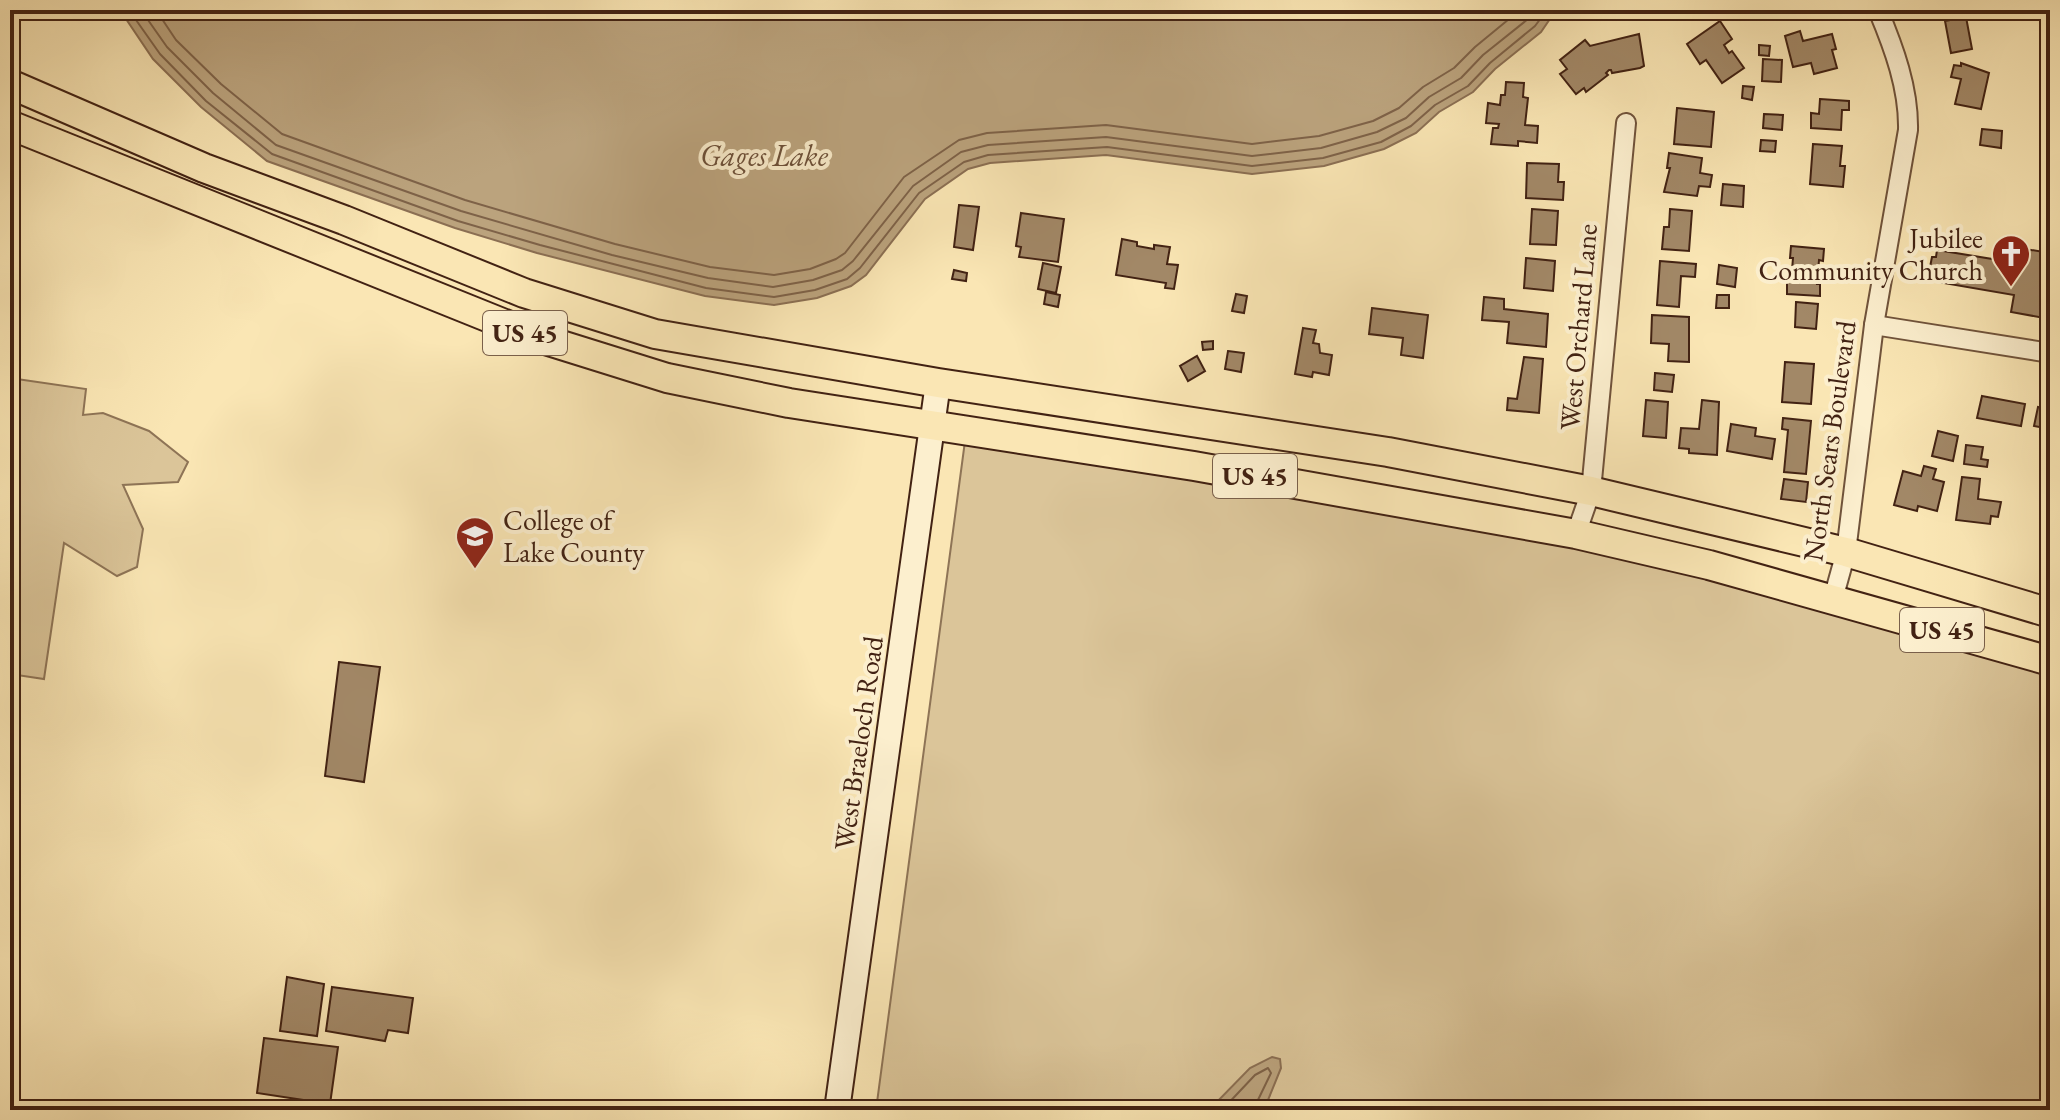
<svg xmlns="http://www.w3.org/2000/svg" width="2060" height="1120" font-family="'EB Garamond',serif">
<rect width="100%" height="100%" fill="#fae6b4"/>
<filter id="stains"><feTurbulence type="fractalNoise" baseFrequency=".0025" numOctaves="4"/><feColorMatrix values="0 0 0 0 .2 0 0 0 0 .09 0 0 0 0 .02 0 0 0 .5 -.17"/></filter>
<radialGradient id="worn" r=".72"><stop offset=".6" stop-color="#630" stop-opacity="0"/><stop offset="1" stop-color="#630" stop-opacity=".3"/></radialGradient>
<g fill="#dbc599" stroke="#8e7456" stroke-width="2">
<path d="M1721 10H1826L1828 20Z"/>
<path d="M10 378 86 389 83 415 103 413 149 431 188 462 178 482 123 485 143 529 137 567 117 576 64 543 44 679 10 674Z"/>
<path d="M965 441 1595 540 2050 673V1110H876Z"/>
</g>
<g fill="#bba37d" stroke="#8b6f53" stroke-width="2">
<path d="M120 10H1556L1541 32 1495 69 1473 92 1439 112 1416 133 1384 149 1324 166 1252 174 1106 155 990 163 968 169 925 199 866 275 851 286 817 298 774 305 705 296 537 253 455 228 267 161 201 107 153 59Z"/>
<path d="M1272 1057 1280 1059 1281 1068 1264 1110H1209L1250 1068Z"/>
</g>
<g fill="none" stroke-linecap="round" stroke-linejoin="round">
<g stroke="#7e6248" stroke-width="2">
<path d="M129 10 160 54 206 101 272 154 458 221 540 245 706 288 774 297 815 290 847 279 860 268 919 193 964 162 988 155 1107 147 1252 166 1323 158 1381 142 1411 126 1435 105 1468 86 1490 63 1535 26 1547 10"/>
<path d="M141 10 167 47 213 93 276 145 461 211 612 255 708 278 773 287 813 280 842 270 853 261 913 186 961 152 988 145 1106 137 1252 156 1321 148 1377 132 1406 118 1429 97 1461 78 1483 55 1528 19 1534 10"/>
<path d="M156 10 176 40 221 84 282 134 465 200 615 244 710 267 774 275 810 269 836 259 845 253 904 177 959 140 987 133 1106 125 1252 144 1319 136 1373 121 1399 108 1423 87 1454 68 1475 47 1520 10"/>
<path d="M1222 1110 1255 1075 1268 1068 1271 1073 1257 1102 1256 1110"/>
</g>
</g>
<g fill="#a28867" stroke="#422213" stroke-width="2">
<path d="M2041 10H2050V30L2043 28 2049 13Z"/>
<path d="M1966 17 1972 49 1951 53 1945 21Z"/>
<path d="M1720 21 1732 39 1724 45 1729 53 1732 51 1744 68 1722 83 1706 60 1700 64 1687 44Z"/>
<path d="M1800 31 1803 41 1832 34 1836 49 1832 50 1837 68 1814 74 1811 63 1793 67 1785 36Z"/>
<path d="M1639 34 1644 66 1640 68 1612 73 1611 70H1609L1606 73 1608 75 1586 92 1584 88 1576 94 1560 74 1567 69 1560 60 1585 40 1590 46Z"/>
<path d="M1759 45 1770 46 1769 56 1759 55Z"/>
<path d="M2050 49V82L2041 79Z"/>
<path d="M1763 59 1782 60 1781 82 1762 81Z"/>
<path d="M1961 63 1989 73 1981 109 1955 104 1961 79 1951 77 1954 65 1961 66Z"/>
<path d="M1506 82 1524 83 1523 97 1528 98 1525 125 1538 126 1537 143 1518 141V146L1491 144 1493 128H1498L1499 124 1486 123 1488 103 1500 105 1501 95H1505Z"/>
<path d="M1743 86 1754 87 1752 100 1742 98Z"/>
<path d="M1820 99 1849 101V110H1842L1841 130 1811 128V113L1819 114Z"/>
<path d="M1677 108 1714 112 1711 147 1674 144Z"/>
<path d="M1764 114 1783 115 1782 130 1763 128Z"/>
<path d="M1982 129 2002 131 2001 148 1980 145Z"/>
<path d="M1761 140 1776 141 1775 152 1760 151Z"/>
<path d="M1813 144 1842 146 1840 166H1845L1843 187 1810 184Z"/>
<path d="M1669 153 1702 158 1700 173 1712 175 1710 187 1699 186 1697 196 1664 192 1670 168H1667Z"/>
<path d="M1527 163 1559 164 1558 182H1564L1563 200 1526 198Z"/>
<path d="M1723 184 1744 186 1743 207 1721 205Z"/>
<path d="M959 205 979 207 973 250 954 247Z"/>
<path d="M1532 209 1558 211 1556 245 1530 244Z"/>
<path d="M1670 209 1692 211 1689 251 1662 249 1664 227H1669Z"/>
<path d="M1021 213 1064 219 1058 262 1019 257 1021 247 1016 246Z"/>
<path d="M1122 239 1137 242V246L1154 249V245L1170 247 1167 264 1178 265 1174 289 1165 288 1166 283 1116 275Z"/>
<path d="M1791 246 1824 249 1823 261 1819 260 1817 284H1820V296L1787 294V282H1791L1793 258H1790Z"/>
<path d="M2013 247 2050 253V319L2011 312 2014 295 1932 281 1933 273 1929 272 1932 257H1936L1937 250 2011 262Z"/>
<path d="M1526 258 1555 261 1553 291 1524 288Z"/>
<path d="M1660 261 1696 264 1695 277 1681 276 1679 307 1657 305Z"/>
<path d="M1043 263 1061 267 1056 293 1038 289Z"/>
<path d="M1719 265 1737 268 1735 287 1717 284Z"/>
<path d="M954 270 967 273 966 281 952 279Z"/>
<path d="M1046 292 1060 295 1058 307 1044 304Z"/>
<path d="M1236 294 1247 296 1244 313 1232 311Z"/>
<path d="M1717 295H1729V308H1716Z"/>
<path d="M1484 297 1504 299V309L1548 314 1546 347 1507 343 1509 322 1482 320Z"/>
<path d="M1796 302 1818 304 1816 329 1795 327Z"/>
<path d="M1372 308 1428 315 1423 358 1401 355 1403 338 1369 334Z"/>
<path d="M1652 315 1689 317V362L1668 361 1669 344 1651 343Z"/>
<path d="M1303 328 1316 330 1313 343 1319 344 1320 353 1332 355 1329 375 1313 372 1312 377 1295 374Z"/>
<path d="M1213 341V349L1203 350 1202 342Z"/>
<path d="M1228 351 1244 353 1241 372 1225 369Z"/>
<path d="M1197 356 1205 371 1188 381 1180 366Z"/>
<path d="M1524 357 1543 359 1539 413 1507 410 1508 398 1517 399Z"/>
<path d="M1785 362 1814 364 1811 404 1782 402Z"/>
<path d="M1655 373 1674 375 1672 392 1654 390Z"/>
<path d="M1982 396 2025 404 2021 426 1977 418Z"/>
<path d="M1646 400 1668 402 1666 438 1643 436Z"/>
<path d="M1702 400 1719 402 1717 455 1689 453V449L1679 448 1681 428 1699 429Z"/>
<path d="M2048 403 2050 429 2034 426 2038 407 2047 409Z"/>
<path d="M1783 418 1811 421 1806 474 1784 472 1788 430 1782 429Z"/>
<path d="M1731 424 1756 428 1755 436 1775 439 1772 459 1727 451Z"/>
<path d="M1938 431 1958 436 1953 461 1932 456Z"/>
<path d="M1966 445 1983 447 1981 459 1988 460 1987 467 1964 464Z"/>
<path d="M1924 466 1936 469 1933 479 1944 482 1937 511 1918 506 1917 511 1894 505 1903 471 1921 476Z"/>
<path d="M2043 475 2050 476V486L2042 484Z"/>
<path d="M1962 477 1980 479 1978 499 2001 502 1998 517 1991 516 1990 524 1956 520Z"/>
<path d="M1784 479 1808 482 1806 502 1781 499Z"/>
<path d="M339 662 380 667 364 782 325 776Z"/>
<path d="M287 977 324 984 317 1036 280 1031Z"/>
<path d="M332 987 413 998 408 1033 388 1030 385 1041 326 1031Z"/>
<path d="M264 1038 338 1047 330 1104 257 1093Z"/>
</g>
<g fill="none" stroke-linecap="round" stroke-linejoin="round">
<g stroke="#70533b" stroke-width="22">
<g id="street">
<path d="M1874 325 2050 353"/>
<path d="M1576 534 1591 491 1626 123"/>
<path d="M1833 599 1846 552 1874 325 1908 130C1909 89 1894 48 1878 10"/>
</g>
</g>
<g stroke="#422213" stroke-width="28">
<path id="secondary" d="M837 1110 938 383"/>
</g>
<g stroke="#422213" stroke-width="32">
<g id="primary">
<path d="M10 84 204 168 344 220 524 293 655 334 938 383 1388 452 1591 491 1846 552 2050 613"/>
<path d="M10 125 542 339 667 378 789 403 1194 466 1576 534 1709 565 2050 661"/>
</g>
</g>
<use href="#street" stroke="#fcefce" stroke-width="18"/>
<use href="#secondary" stroke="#fcefce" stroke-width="24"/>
<use href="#primary" stroke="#fae6b4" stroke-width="28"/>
</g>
<defs>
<g id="church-pin" transform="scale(2)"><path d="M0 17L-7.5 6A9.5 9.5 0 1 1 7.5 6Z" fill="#8f2418" stroke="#fcefce"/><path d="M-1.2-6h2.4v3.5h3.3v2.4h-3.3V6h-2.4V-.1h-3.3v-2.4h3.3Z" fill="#fff"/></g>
<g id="university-pin" transform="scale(2)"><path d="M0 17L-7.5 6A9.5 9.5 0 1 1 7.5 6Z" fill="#8f2418" stroke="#fcefce"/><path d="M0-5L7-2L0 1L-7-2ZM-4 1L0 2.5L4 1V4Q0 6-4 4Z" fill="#fff"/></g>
</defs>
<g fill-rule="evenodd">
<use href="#church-pin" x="2011" y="254"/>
<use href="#university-pin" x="475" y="536"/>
</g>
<g text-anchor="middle" stroke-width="8" stroke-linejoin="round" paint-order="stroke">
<g fill="#fcefce" stroke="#7a604b" stroke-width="2">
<rect x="483" y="311" width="84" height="44" rx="6"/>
<rect x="1213" y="454" width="84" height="44" rx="6"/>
<rect x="1900" y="608" width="84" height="44" rx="6"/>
</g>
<g font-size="26" font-weight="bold" fill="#422213">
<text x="525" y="342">US 45</text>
<text x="1255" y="485">US 45</text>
<text x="1942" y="639">US 45</text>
</g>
<g font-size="28" fill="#422213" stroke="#fcefce" text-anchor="end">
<text x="1983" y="248">Jubilee<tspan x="1983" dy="32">Community Church</tspan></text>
<text x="503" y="530" text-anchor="start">College of<tspan x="503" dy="32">Lake County</tspan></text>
</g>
<g font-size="28" fill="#422213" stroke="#fcefce">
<text transform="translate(1578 327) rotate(-85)" y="10">West Orchard Lane</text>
<text transform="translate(1829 441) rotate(-82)" y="10">North Sears Boulevard</text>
<text transform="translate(858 743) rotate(-82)" y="10">West Braeloch Road</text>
</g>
<g font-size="30" font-style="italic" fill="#6c4f38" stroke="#fcefce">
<text x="764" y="166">Gages Lake</text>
</g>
</g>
<rect width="2060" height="1120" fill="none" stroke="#fae6b4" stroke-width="40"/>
<rect x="12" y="12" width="2036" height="1096" fill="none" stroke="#422213" stroke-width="4"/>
<rect x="20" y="20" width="2020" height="1080" fill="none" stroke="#422213" stroke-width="2"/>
<rect width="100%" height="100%" filter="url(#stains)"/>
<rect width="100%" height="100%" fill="url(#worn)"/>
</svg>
